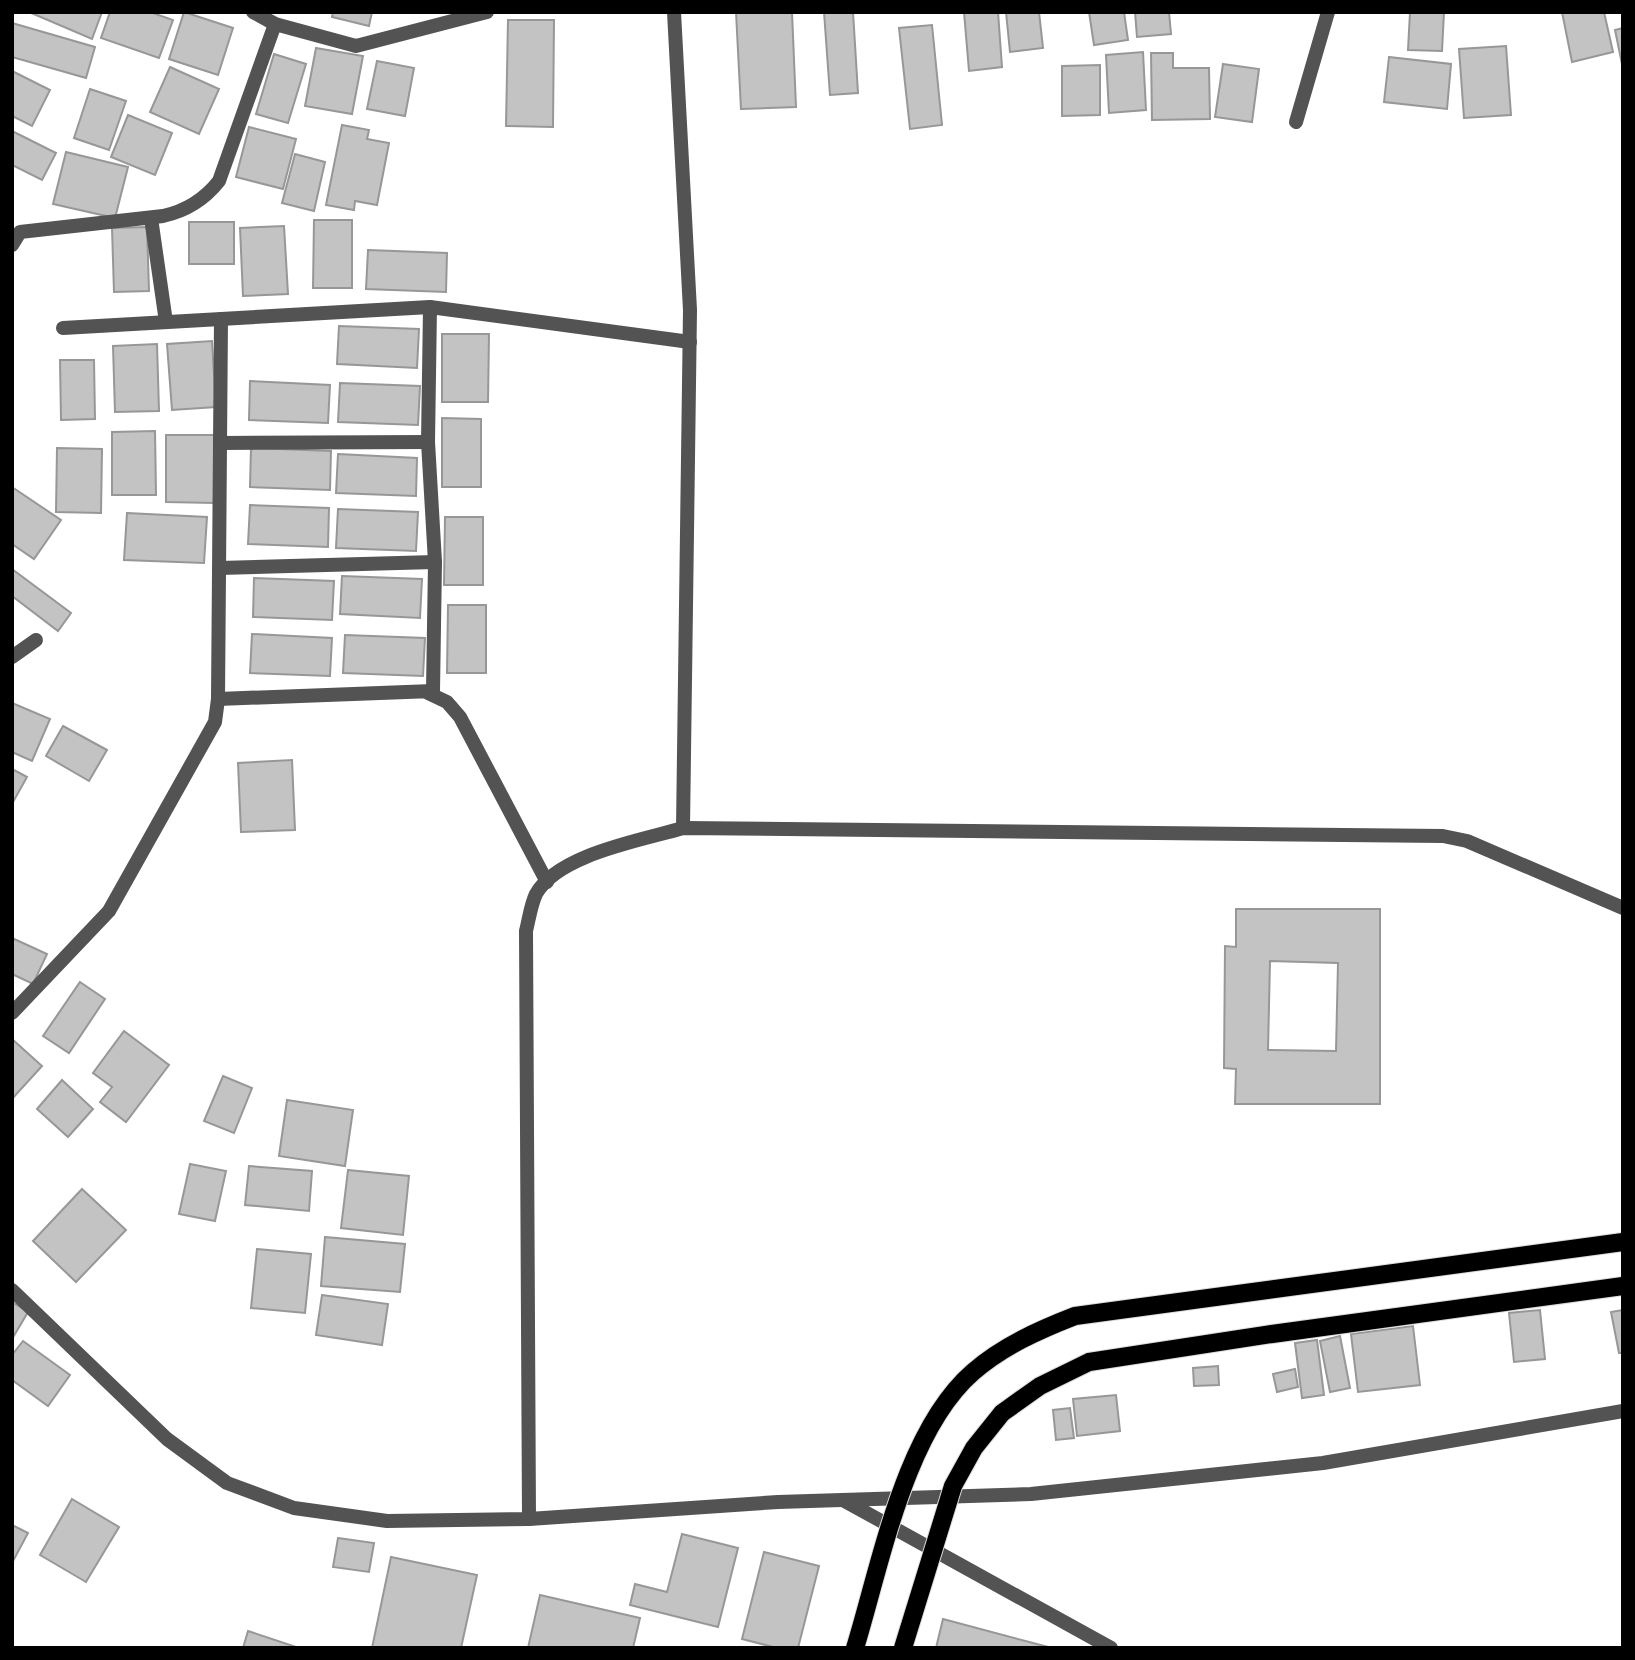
<svg xmlns="http://www.w3.org/2000/svg" width="1635" height="1660" font-family="Figtree,sans-serif">
<rect width="100%" height="100%" fill="#fff"/>
<g fill="#c3c3c3" stroke="#979797" stroke-width="2" fill-rule="evenodd">
<path d="M29 12H102L92 39Z"/>
<path d="M110 12H150L173 20 159 58 101 38Z"/>
<path d="M184 12 233 28 218 75 169 59Z"/>
<path d="M333 12H372L369 26 332 17Z"/>
<path d="M736 12H792L796 107 741 109Z"/>
<path d="M824 12H853L858 93 830 95Z"/>
<path d="M964 12H998L1002 67 969 71Z"/>
<path d="M1006 12H1039L1043 48 1010 52Z"/>
<path d="M1089 12H1124L1128 40 1094 45Z"/>
<path d="M1135 12H1169L1171 34 1137 37Z"/>
<path d="M1410 12H1444L1442 51 1408 50Z"/>
<path d="M1562 12H1604L1613 52 1572 62Z"/>
<path d="M508 20H554L553 127 506 126Z"/>
<path d="M12 23 95 47 86 78 12 57Z"/>
<path d="M932 25 942 125 910 129 899 28Z"/>
<path d="M1623 28V69L1615 30Z"/>
<path d="M1506 46 1511 115 1464 118 1459 49Z"/>
<path d="M316 48 363 56 352 114 305 106Z"/>
<path d="M1143 52 1146 110 1109 113 1106 55Z"/>
<path d="M1151 53H1173V68H1209L1210 119 1152 120Z"/>
<path d="M274 54 306 64 288 123 256 114Z"/>
<path d="M1389 57 1451 64 1447 109 1384 102Z"/>
<path d="M377 61 414 68 405 116 367 109Z"/>
<path d="M1223 64 1259 69 1252 122 1215 117Z"/>
<path d="M1100 65V115L1062 116V66Z"/>
<path d="M170 67 219 89 199 134 150 112Z"/>
<path d="M12 71 50 90 32 126 12 116Z"/>
<path d="M90 89 126 101 109 150 74 138Z"/>
<path d="M128 115 172 133 155 175 111 157Z"/>
<path d="M342 125 369 130 367 139 389 143 377 205 355 201 354 210 326 205Z"/>
<path d="M249 127 296 139 283 189 236 177Z"/>
<path d="M12 131 56 153 42 180 12 165Z"/>
<path d="M66 152 128 167 115 218 53 204Z"/>
<path d="M295 154 325 162 314 211 282 203Z"/>
<path d="M314 220H352V288H313Z"/>
<rect x="189" y="222" width="45" height="42"/>
<path d="M284 226 288 294 243 296 240 228Z"/>
<path d="M147 227 149 291 114 292 112 228Z"/>
<path d="M368 250 447 253 446 292 366 289Z"/>
<path d="M339 326 419 329 417 368 337 364Z"/>
<path d="M442 334H489L488 402H442Z"/>
<path d="M212 341 216 407 172 410 167 344Z"/>
<path d="M157 344 159 411 115 412 113 346Z"/>
<path d="M60 360H94L95 419 61 420Z"/>
<path d="M250 381 330 385 328 423 249 420Z"/>
<path d="M340 383 420 386 418 425 338 422Z"/>
<path d="M442 418 481 419V487H442Z"/>
<path d="M155 431 156 495H112V432Z"/>
<path d="M166 435H214V503L166 502Z"/>
<path d="M57 448 102 449 101 513 56 512Z"/>
<path d="M251 448 331 451 330 490 250 487Z"/>
<path d="M338 454 417 458 416 496 336 493Z"/>
<path d="M12 487 61 520 34 559 12 544Z"/>
<path d="M250 505 329 508 328 547 248 544Z"/>
<path d="M338 509 418 512 416 551 336 548Z"/>
<path d="M127 513 207 517 204 563 124 560Z"/>
<path d="M445 517H483V585H444Z"/>
<path d="M12 569 71 613 58 631 12 596Z"/>
<path d="M342 576 422 579 420 618 340 614Z"/>
<path d="M254 578 334 581 332 620 253 617Z"/>
<path d="M448 605H486V673H447Z"/>
<path d="M252 634 332 638 330 676 250 673Z"/>
<path d="M345 635 425 638 423 676 343 673Z"/>
<path d="M12 703 50 719 32 761 12 752Z"/>
<path d="M63 726 107 750 89 781 46 756Z"/>
<path d="M292 760 295 830 241 832 238 763Z"/>
<path d="M12 769 27 777 12 804Z"/>
<path d="M1236 909H1380V1104H1235L1236 1069 1224 1068 1225 946 1236 947ZM1270 961 1338 963 1336 1051 1268 1050Z"/>
<path d="M12 938 47 954 33 984 12 974Z"/>
<path d="M80 982 105 999 69 1053 43 1036Z"/>
<path d="M124 1031 169 1065 126 1122 100 1102 112 1087 93 1073Z"/>
<path d="M12 1039 42 1066 12 1099Z"/>
<path d="M223 1076 252 1088 234 1133 204 1121Z"/>
<path d="M62 1080 93 1109 68 1137 37 1109Z"/>
<path d="M287 1100 353 1110 345 1166 279 1156Z"/>
<path d="M190 1164 226 1171 215 1221 179 1214Z"/>
<path d="M249 1166 312 1171 309 1211 245 1205Z"/>
<path d="M348 1170 409 1176 403 1235 341 1228Z"/>
<path d="M82 1189 126 1230 76 1282 33 1241Z"/>
<path d="M325 1237 405 1244 400 1292 321 1286Z"/>
<path d="M257 1249 311 1254 305 1313 251 1308Z"/>
<path d="M322 1295 388 1304 382 1345 316 1335Z"/>
<path d="M12 1302 28 1312 12 1339Z"/>
<path d="M1540 1310 1545 1359 1514 1362 1509 1313Z"/>
<path d="M1623 1310V1353H1619L1611 1312Z"/>
<path d="M1413 1326 1420 1385 1358 1392 1351 1334Z"/>
<path d="M1340 1336 1350 1388 1330 1392 1320 1341Z"/>
<path d="M1317 1340 1324 1395 1302 1398 1295 1343Z"/>
<path d="M23 1341 70 1375 48 1406 12 1380V1355Z"/>
<path d="M1218 1366 1219 1385 1194 1386 1193 1368Z"/>
<path d="M1295 1369 1298 1387 1277 1392 1273 1374Z"/>
<path d="M1116 1395 1120 1431 1077 1436 1073 1399Z"/>
<path d="M1070 1408 1074 1438 1056 1440 1053 1410Z"/>
<path d="M72 1499 119 1527 86 1582 40 1555Z"/>
<path d="M12 1525 28 1533 12 1563Z"/>
<path d="M682 1534 738 1548 718 1627 630 1605 635 1584 667 1592Z"/>
<path d="M338 1538 374 1543 369 1572 333 1567Z"/>
<path d="M764 1552 819 1566 798 1648H777L742 1639Z"/>
<path d="M391 1557 477 1575 461 1648H372Z"/>
<path d="M540 1595 640 1618 633 1648H528Z"/>
<path d="M943 1619 1052 1648H936Z"/>
<path d="M248 1631 299 1648H243Z"/>
</g>
<g fill="none" stroke-linecap="round" stroke-linejoin="round">
<g stroke="#535353" stroke-width="14">
<path d="M253 12 275 24 356 46 487 12"/>
<path d="M674 12 690 310 683 828"/>
<path d="M1296 122 1328 12"/>
<path d="M151 218 166 322"/>
<path d="M12 245 20 232 163 216C186 211 204 200 219 181L275 24"/>
<path d="M430 307 428 442 435 562 433 691"/>
<path d="M63 328 430 307 690 342"/>
<path d="M220 443 428 442"/>
<path d="M219 568 435 562"/>
<path d="M12 657 36 640"/>
<path d="M218 699 433 691 428 693 447 702 460 717 547 882"/>
<path d="M12 1013 109 911 215 722 218 699 221 319"/>
<path d="M12 1290 167 1439 227 1483 294 1508 387 1521 529 1519 778 1502 1031 1494 1323 1463 1623 1411"/>
<path d="M843 1500 1111 1648"/>
<path d="M529 1519 526 931C529 919 531 904 536 894 558 854 643 840 683 828L1443 836 1467 841 1623 908"/>
</g>
<g stroke="#dbdbdb" stroke-width="20" stroke-linecap="butt">
<g id="primary-bridge">
<path d="M855 1648C881 1563 905 1431 973 1372 1003 1346 1039 1330 1075 1316L1623 1242"/>
<path d="M903 1648 953 1486 974 1448 1002 1413 1040 1386 1089 1362 1272 1334 1623 1286"/>
</g>
</g>
<use href="#primary-bridge" stroke="#000" stroke-width="18"/>
</g>
<rect width="1635" height="1660" fill="none" stroke="#000000" stroke-width="28"/>
</svg>
